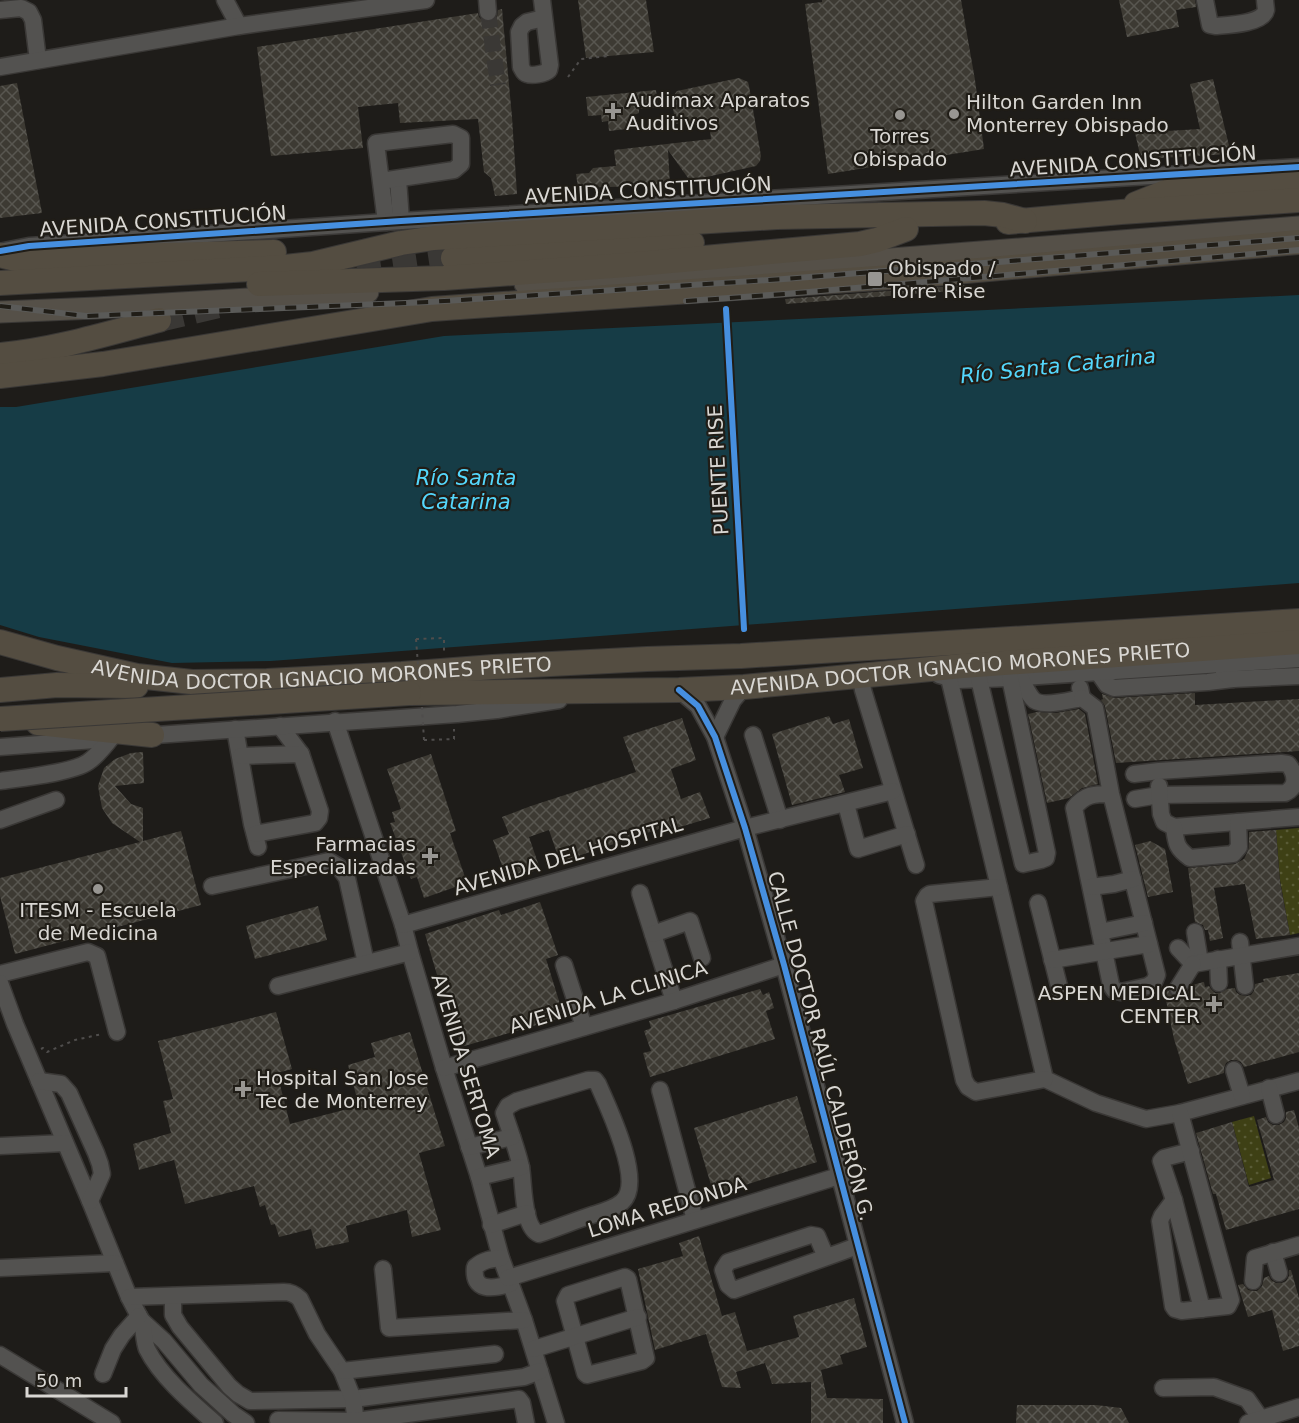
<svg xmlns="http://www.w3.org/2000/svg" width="1299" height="1423" font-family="'DejaVu Sans',sans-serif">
<defs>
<pattern id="grass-dots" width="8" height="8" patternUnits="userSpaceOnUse" patternTransform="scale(1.5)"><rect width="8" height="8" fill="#3e4015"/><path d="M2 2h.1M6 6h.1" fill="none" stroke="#595b36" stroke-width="1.8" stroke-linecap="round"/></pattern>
<pattern id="building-cross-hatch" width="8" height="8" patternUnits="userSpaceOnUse" patternTransform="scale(1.5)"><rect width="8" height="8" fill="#3d3a33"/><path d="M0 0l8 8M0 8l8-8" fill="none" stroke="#585650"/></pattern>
</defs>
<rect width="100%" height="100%" fill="#1e1c19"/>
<g fill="url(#grass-dots)">
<path d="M1299 828V933L1290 935 1280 880 1276 830Z"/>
<path d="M1254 1116 1271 1178 1249 1185 1232 1122Z"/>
</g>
<path fill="#163c46" d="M1299 295V583L271 661 172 663 39 637 0 625V407H16L444 336Z"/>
<g fill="url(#building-cross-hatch)">
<path d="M578 0H646L654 52 586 58Z"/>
<path d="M822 0H961L975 80 984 149 828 174 805 4 822 2Z"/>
<path d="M1119 0H1195L1196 7 1176 10 1179 27 1127 37Z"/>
<path d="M502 9 512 117 517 194 495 196 491 178 484 172 478 119 400 123 398 103 358 107 363 148 271 156 257 47 478 13 479 17 483 21 489 22 493 21 497 17 498 10Z"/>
<path d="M739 78 748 82 749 86 761 156 760 161 756 166 693 180 688 178 668 150 670 185 578 188 576 174 589 173 593 168 616 166 614 150 711 139 709 120 676 124 671 99 677 91Z"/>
<path d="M1213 79 1231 154 1141 159 1135 133 1200 129 1190 84Z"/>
<path d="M17 83 42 213 0 218V86Z"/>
<path d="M656 90 658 107 639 109V113L634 115 635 128 609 131 608 121 602 122 601 115 588 116 586 97Z"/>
<path d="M966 285V290L786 304 785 299Z"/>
<path d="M1195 693V705L1299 699V751L1116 763 1105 706 1101 700 1103 699 1102 694 1115 698Z"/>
<path d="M1079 709 1085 714 1098 784 1082 788 1069 798 1047 803 1028 714 1037 712 1056 713Z"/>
<path d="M829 716 833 724 849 719 863 768 839 775 845 792 792 805 772 734Z"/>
<path d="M682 718 696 760 671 769 681 799 700 792 710 818 660 833 659 829 560 862 549 830 529 837 540 869 507 880 493 840 509 834 502 817 531 806 636 772 623 737Z"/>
<path d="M143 752 144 783 115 786 131 804 143 808V841L181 831 201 905 15 954 0 896V878L140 842 112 823 102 808 98 786 104 768 115 759 131 753Z"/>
<path d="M431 754 456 831 450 833 467 883 424 898 417 877 411 879 390 823 395 822 392 812 401 809 387 769Z"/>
<path d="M1276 830 1280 882 1290 935 1256 939 1245 884 1214 888 1223 938 1210 941 1208 930H1205L1203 925 1195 922 1188 868 1235 864 1244 859 1247 853 1249 847V832Z"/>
<path d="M1150 841 1165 849 1173 892 1148 897 1135 845Z"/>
<path d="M540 902 558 955 546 959 564 1017 461 1047 445 991 442 992 425 934 499 910 501 915Z"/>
<path d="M318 906 327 940 255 959 246 926Z"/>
<path d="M1299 973V1052L1244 1067 1241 1062 1236 1060H1231L1226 1063 1224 1068V1073L1188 1084 1174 1039 1164 991 1168 990 1173 997 1177 998 1182 997 1187 994 1192 985 1204 982 1205 987 1209 986 1211 989 1215 993H1220L1227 989 1235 988 1236 992 1240 995 1247 996 1251 995 1254 991 1255 984 1264 982 1263 979Z"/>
<path d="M760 989 763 995 769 992 774 1008 766 1011 775 1039 650 1077 643 1053 651 1051 644 1031 651 1028 649 1021Z"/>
<path d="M276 1012 292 1069 277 1073 290 1124 359 1106 348 1065 375 1057 371 1043 410 1032 445 1146 419 1153 441 1230 412 1237 407 1210 346 1226 349 1242 316 1249 311 1229 279 1237 275 1224 271 1225 265 1205 260 1207 254 1186 185 1204 174 1160 139 1170 133 1144 171 1133 163 1101 173 1099 158 1041Z"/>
<path d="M797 1096 817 1162 714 1195 694 1128Z"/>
<path d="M1294 1110 1299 1128V1209L1226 1230 1216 1194H1213L1196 1133 1232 1122 1249 1187 1274 1180 1257 1120 1266 1117 1268 1122 1273 1125H1279L1284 1122 1286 1118V1112Z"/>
<path d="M699 1236 722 1316 735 1312 747 1351 799 1337 793 1316 854 1298 867 1347 840 1355 843 1364 821 1370 827 1398 883 1399V1423H811V1382L772 1384 765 1363 736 1372 741 1388 722 1387 706 1334 655 1350 638 1269 683 1256 679 1243Z"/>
<path d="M1289 1270H1291L1299 1298V1346L1283 1351 1272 1310 1248 1317 1238 1285 1243 1284 1248 1290 1253 1291H1257L1262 1286 1264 1278 1269 1276 1271 1280 1276 1283H1282L1286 1281 1289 1276Z"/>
<path d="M1017 1405H1096L1121 1408 1129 1423H1016Z"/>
</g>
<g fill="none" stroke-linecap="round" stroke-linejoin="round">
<path stroke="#3a3835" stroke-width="16" stroke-dasharray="16 8" stroke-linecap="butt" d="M488 12 498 85"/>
<g stroke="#3a3835" stroke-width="24" stroke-dasharray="24 12" stroke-linecap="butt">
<path d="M358 274 381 269 453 258"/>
<path d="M159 320 219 306"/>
</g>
<g stroke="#3a3836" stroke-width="19">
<g id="minor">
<path d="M225 0 239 26"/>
<path d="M487 0 488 12"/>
<path d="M542 0 550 65 549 70C545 74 532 76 527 74 523 73 523 70 521 67L519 32 522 26 527 22 544 18"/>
<path d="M1205 0 1210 25 1215 26C1227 25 1263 24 1266 10 1266 9 1265 2 1265 0"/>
<path d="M0 10 21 8 29 12 33 20 38 60"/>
<path d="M0 67 239 26 426 0"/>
<path d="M398 179 401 221"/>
<path d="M381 181 454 170 461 164V138L453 134 376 143 386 222"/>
<path d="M4 251 29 246 401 221 1299 167"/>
<path d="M1098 672 1107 685 1114 688 1208 682 1233 679"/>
<path d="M1224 672 1233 679 1299 676"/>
<path d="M939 675 958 680 1010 678 1299 659"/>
<path d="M861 677 863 690 916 865"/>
<path d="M1020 677C1024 684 1027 692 1032 698 1040 709 1070 700 1082 698L1080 688"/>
<path d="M949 678 1045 1079 1096 1103 1146 1119 1180 1113 1299 1081"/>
<path d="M979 679 1023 864 1041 860 1046 858 1047 853 1010 678"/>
<path d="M679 690 698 706 715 737 745 828 784 965 905 1423"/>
<path d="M1082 698 1095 708 1111 794 1157 975 1154 982 1148 986 1121 992 1114 990 1111 985 1074 808C1085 794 1094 794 1111 794"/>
<path d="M335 721 403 925 410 952 444 1068 479 1177 501 1258 524 1320 556 1423"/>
<path d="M280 726 301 754"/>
<path d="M235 729 252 824 258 847"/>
<path d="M753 735 780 820"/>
<path d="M142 736 457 714 497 710 559 700"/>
<path d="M715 737 733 700 744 687"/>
<path d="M0 747 108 739"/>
<path d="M241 756 301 754 320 811 319 818 315 823 255 834"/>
<path d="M1134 774 1159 771 1281 763 1288 764C1296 774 1298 787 1285 793L1159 795 1135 799"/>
<path d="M0 781C21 778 72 773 88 762 97 756 104 747 111 738"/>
<path d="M1159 786 1161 814 1164 822 1174 827 1299 817"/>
<path d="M846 804 858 849 907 834"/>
<path d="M0 820 56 800"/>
<path d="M1174 827C1176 843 1176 848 1190 858L1233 854 1239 847 1238 822"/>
<path d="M212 886 329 861 339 867 347 878 366 963"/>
<path d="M999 887 930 894 927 896 924 901 964 1080 968 1087 976 1092 1045 1079"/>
<path d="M1091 887 1114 884 1133 879"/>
<path d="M640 893 674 1001"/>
<path d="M1038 903 1060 990"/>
<path d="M403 925 745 828 893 791"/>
<path d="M1100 932 1144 923"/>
<path d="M1195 932 1200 962"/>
<path d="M653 934 690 921 702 958"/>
<path d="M1240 942 1245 986"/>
<path d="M1178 948 1193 964"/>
<path d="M1218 959 1219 983"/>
<path d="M1052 960 1149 944"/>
<path d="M1193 964 1299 946"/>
<path d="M564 965 584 1027"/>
<path d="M0 974 88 952 97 956 117 1032"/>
<path d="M0 983 15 1024 90 1201 129 1297 139 1316 142 1321 164 1341 201 1385 233 1414 246 1423"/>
<path d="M278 986 410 952"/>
<path d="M1178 988 1193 964"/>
<path d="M444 1068 674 1001 784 965"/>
<path d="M1234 1070 1242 1096"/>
<path d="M588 1080H595L598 1084C608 1107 645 1183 622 1202 614 1209 602 1212 592 1215 574 1221 557 1228 539 1234 522 1227 524 1183 521 1167 517 1149 510 1131 504 1113L508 1106 517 1101Z"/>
<path d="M39 1081 61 1084 69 1093 96 1153 100 1164 102 1174 90 1201"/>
<path d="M1269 1088 1276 1115"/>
<path d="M660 1090 695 1220"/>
<path d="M0 1146 65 1143"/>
<path d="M469 1147 512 1137"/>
<path d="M1191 1151 1164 1158 1161 1161 1174 1200 1202 1309"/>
<path d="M479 1177 521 1167"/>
<path d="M1174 1200 1162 1216 1160 1221 1173 1306 1175 1309 1182 1311 1228 1306 1231 1300 1180 1113"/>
<path d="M491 1225 527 1213"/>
<path d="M1273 1252 1279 1273"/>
<path d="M826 1257 817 1236 811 1235 728 1262 723 1270 728 1285 734 1290 841 1252 857 1246"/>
<path d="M501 1258C491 1259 483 1260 475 1267 472 1292 493 1289 510 1284"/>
<path d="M0 1268 115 1263"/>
<path d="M383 1269 389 1328 524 1320"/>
<path d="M625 1277 628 1279 646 1358 642 1361 587 1375 585 1373 565 1301 568 1295Z"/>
<path d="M508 1278 839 1176"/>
<path d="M1253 1281 1255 1258 1299 1245"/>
<path d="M173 1296V1315L180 1327 229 1386 238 1394 250 1401 353 1399 524 1377 540 1371"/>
<path d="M129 1297 284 1292C291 1292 295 1294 300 1299L317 1334 342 1371 353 1399 356 1423"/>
<path d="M142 1321C144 1330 144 1342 147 1349 161 1377 192 1403 215 1423"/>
<path d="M534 1349 638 1317"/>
<path d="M0 1355 112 1423"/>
<path d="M342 1371 495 1354"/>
<path d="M103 1374 113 1349 122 1335 139 1316"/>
<path d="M1163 1388 1214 1387 1247 1399 1261 1419"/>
<path d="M278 1420 356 1421 519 1399 522 1403 526 1423"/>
<path d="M1248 1423 1299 1407"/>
</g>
</g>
<g stroke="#3a3836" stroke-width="23">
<g id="major">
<path d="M525 284 635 279 1299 227"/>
<path d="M0 312 96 308 368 292"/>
</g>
</g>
<g stroke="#3a3836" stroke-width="26">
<g id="highway">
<path d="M1136 204 1171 190 1189 186 1299 180"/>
<path d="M1008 222 1121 212 1299 200"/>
<path d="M0 255 15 259H25L274 252"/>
<path d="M453 258 692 243"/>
<path d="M0 283 285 267 313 264 401 243 434 238 777 217 984 213 1003 215 1025 221"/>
<path d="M259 284 444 278 626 265 860 244 877 240 906 229"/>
<path d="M0 355C54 350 106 334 159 320"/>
<path d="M0 376 103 364 432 309 921 275 1299 242"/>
<path id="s1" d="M0 642 57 658 137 676 192 682 267 681 402 674 493 667 647 659 741 656 1299 621"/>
<path d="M0 690 57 685 136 686"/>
<path id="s2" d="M409 693 679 690 744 687 962 666 1299 642"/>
<path d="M38 723 152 735"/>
</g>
</g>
<g stroke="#4f4d4c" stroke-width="2" stroke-dasharray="3 4.5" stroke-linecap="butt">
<path d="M568 77 581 59 609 56"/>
<path d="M726 309 744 629"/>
<path d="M416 639 444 638V654"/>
<path d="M424 740 454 739V729"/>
<path d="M41 1049 43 1048 47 1052 75 1040 102 1034"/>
</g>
<use href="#minor" stroke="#535250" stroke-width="16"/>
<use href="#major" stroke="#555048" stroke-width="21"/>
<use href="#highway" stroke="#544d41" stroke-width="24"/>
<g stroke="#5a5a58" stroke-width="6">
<g id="rail">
<path d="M686 301 785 294 1299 250"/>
<path d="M0 306 86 316 429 302 784 279 1299 238"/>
</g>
</g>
<use href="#rail" stroke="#201d17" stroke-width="4" stroke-dasharray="11" stroke-linecap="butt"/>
<g stroke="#3a3836" stroke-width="26" stroke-linecap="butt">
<path id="highway-bridge" d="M0 719 409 693"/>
</g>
<g stroke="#4f4d4c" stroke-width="2" stroke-dasharray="3 4.5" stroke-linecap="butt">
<path d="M416 639 419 678"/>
<path d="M422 707 424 740"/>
</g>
<use href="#highway-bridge" stroke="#544d41" stroke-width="24"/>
<g stroke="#201d17" stroke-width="10">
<g id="cycleway">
<path d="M0 251 29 246 401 221 1299 167"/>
<path d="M726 309 744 629"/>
<path d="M679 690 698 706 715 737 745 828 784 965 905 1423"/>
</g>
</g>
<use href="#cycleway" stroke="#468fdf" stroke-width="6"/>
</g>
<g fill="#989692" stroke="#201d17" stroke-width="2">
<path d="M610 102h6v6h6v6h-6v6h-6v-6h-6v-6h6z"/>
<circle cx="954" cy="114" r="6"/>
<circle cx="900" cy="115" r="6"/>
<rect x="867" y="271" width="16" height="16" rx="3"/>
<path d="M427 847h6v6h6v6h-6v6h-6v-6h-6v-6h6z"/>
<circle cx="98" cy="889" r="6"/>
<path d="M1211 995h6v6h6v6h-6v6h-6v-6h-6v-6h6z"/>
<path d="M240 1080h6v6h6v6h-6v6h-6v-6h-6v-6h6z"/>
</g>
<g text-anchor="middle" stroke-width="4.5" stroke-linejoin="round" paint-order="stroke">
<g font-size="20" fill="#d9d7d3" stroke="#201d17" text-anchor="start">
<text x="626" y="107">Audimax Aparatos<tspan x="626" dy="23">Auditivos</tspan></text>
<text x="966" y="109">Hilton Garden Inn<tspan x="966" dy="23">Monterrey Obispado</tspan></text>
<text x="900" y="143" text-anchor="middle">Torres<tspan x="900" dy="23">Obispado</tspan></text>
<text x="888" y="275">Obispado /<tspan x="888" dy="23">Torre Rise</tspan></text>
<text x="416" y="851" text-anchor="end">Farmacias<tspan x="416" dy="23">Especializadas</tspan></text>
<text x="98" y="917" text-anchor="middle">ITESM - Escuela<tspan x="98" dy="23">de Medicina</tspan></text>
<text x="1200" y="1000" text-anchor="end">ASPEN MEDICAL<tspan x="1200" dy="23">CENTER</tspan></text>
<text x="256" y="1085">Hospital San Jose<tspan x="256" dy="23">Tec de Monterrey</tspan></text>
</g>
<g font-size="20" fill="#d9d7d3" stroke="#201d17">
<text transform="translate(1133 161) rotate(-4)" y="7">AVENIDA CONSTITUCIÓN</text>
<text transform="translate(648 190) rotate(-3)" y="7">AVENIDA CONSTITUCIÓN</text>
<text transform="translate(163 221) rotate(-4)" y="7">AVENIDA CONSTITUCIÓN</text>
<text transform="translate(718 470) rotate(-93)" y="7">PUENTE RISE</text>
<text dy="7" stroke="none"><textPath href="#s1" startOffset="326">AVENIDA DOCTOR IGNACIO MORONES PRIETO</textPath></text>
<text dy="7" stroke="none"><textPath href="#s2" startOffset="552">AVENIDA DOCTOR IGNACIO MORONES PRIETO</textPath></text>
<text transform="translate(568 856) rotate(-16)" y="7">AVENIDA DEL HOSPITAL</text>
<text transform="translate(608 997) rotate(-17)" y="7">AVENIDA LA CLINICA</text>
<text transform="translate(821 1046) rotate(75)" y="7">CALLE DOCTOR RAÚL CALDERÓN G.</text>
<text transform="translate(466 1066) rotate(73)" y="7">AVENIDA SERTOMA</text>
<text transform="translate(667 1207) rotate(-17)" y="7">LOMA REDONDA</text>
</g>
<g font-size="21" font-style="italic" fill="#54d7fc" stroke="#201d17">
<text transform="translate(1058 366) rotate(-6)" y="7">Río Santa Catarina</text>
<text x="466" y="485">Río Santa<tspan x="466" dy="24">Catarina</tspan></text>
</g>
</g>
<path d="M27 1387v9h99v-9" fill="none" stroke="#d9d7d3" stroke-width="3"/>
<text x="36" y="1387" font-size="18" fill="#d9d7d3" stroke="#201d17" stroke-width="4.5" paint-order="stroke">50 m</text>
</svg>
